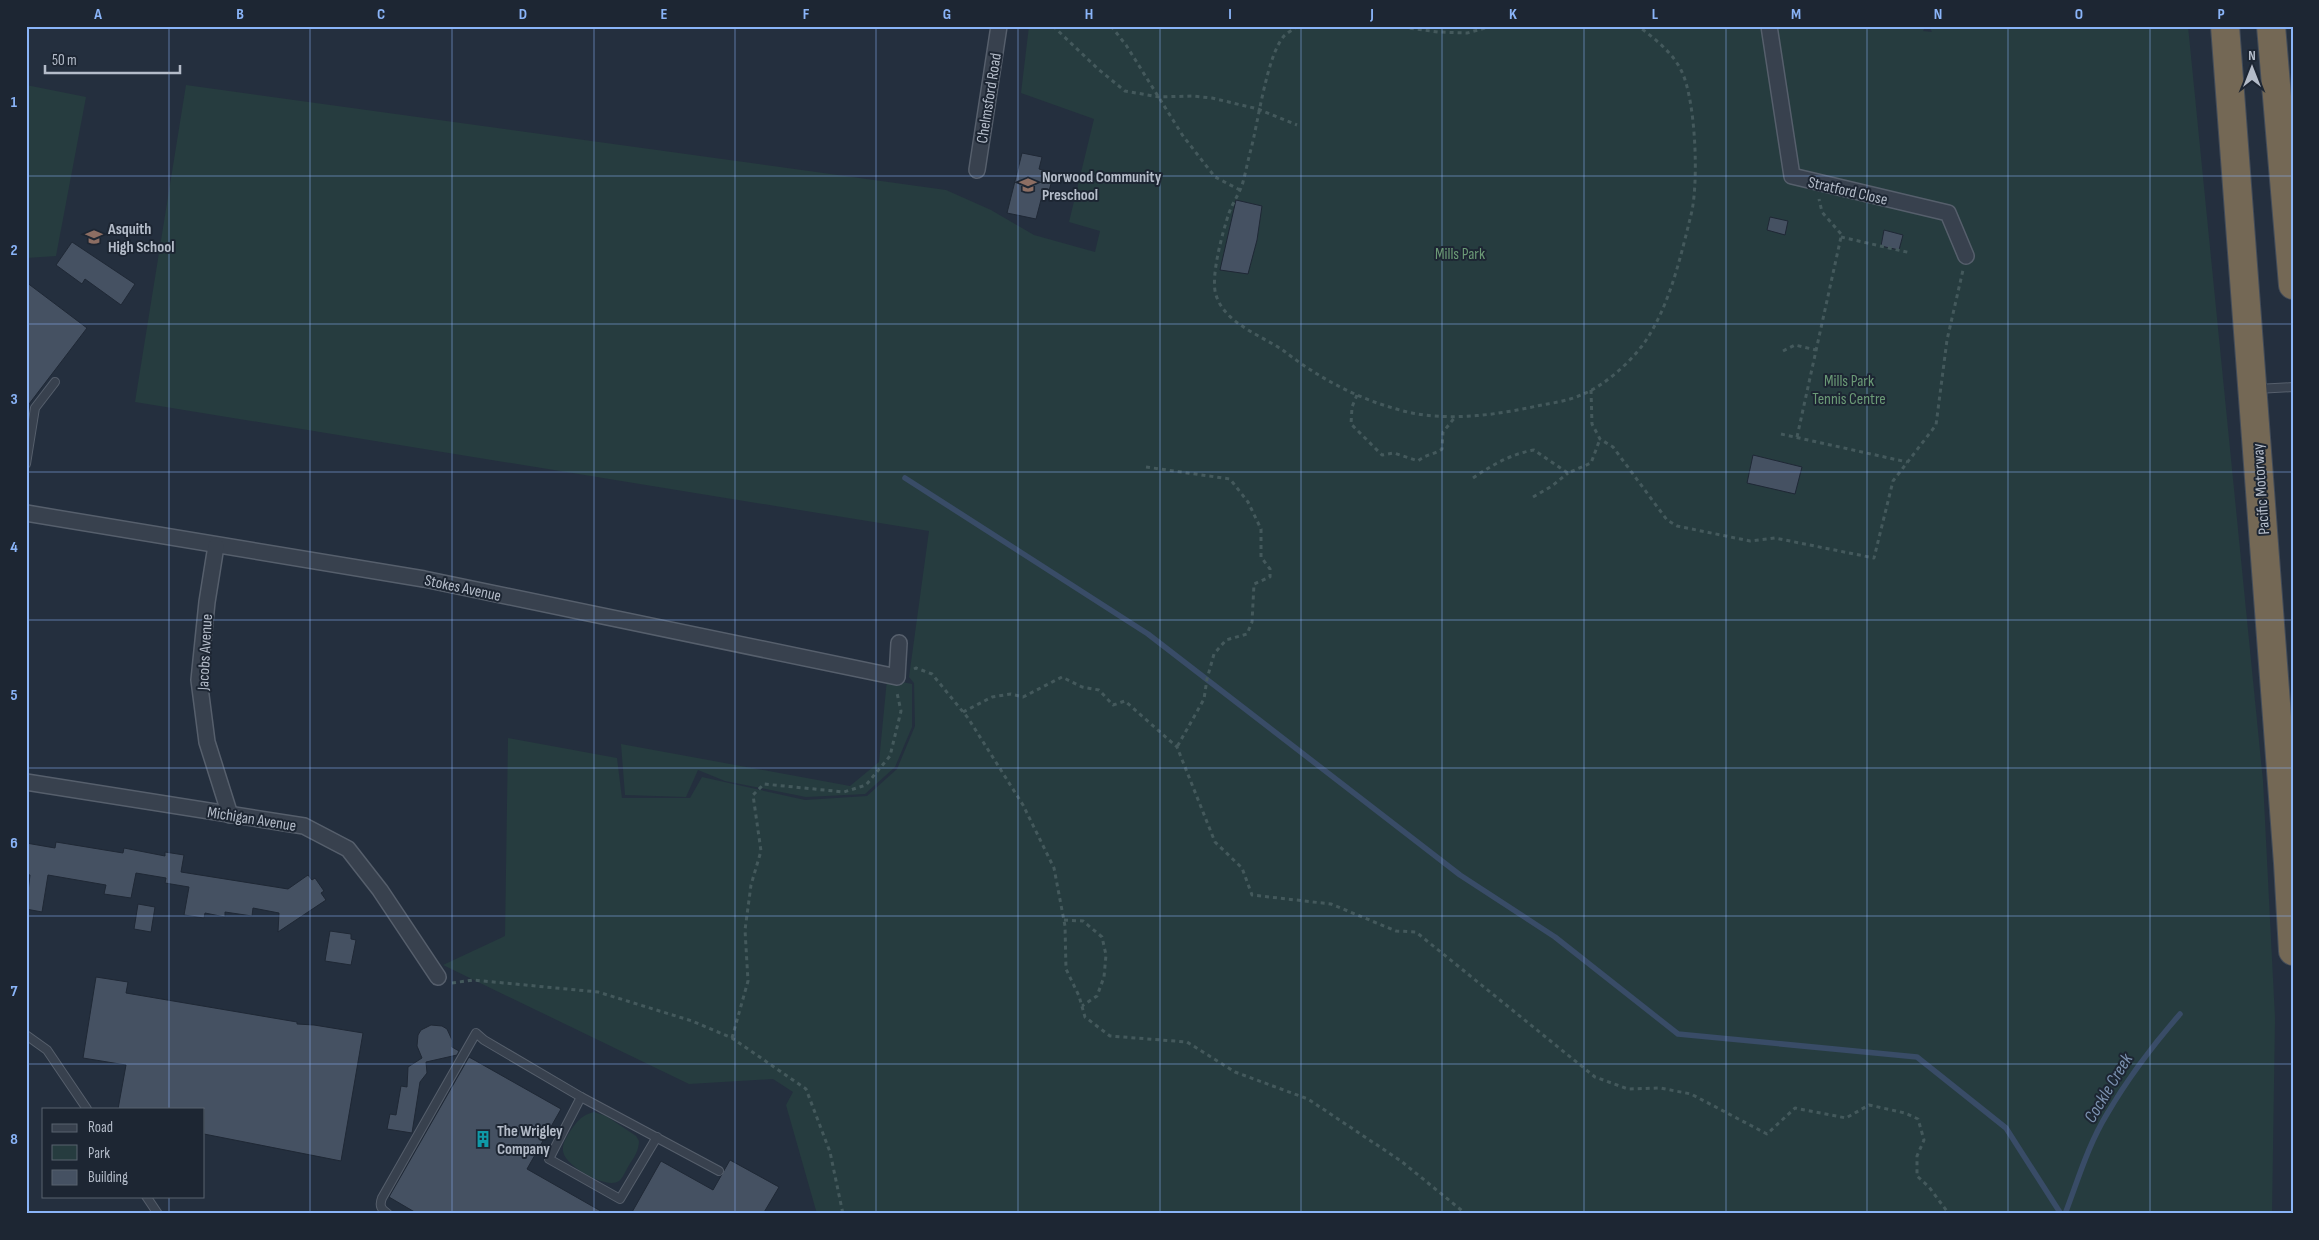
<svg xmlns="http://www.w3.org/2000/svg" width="2319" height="1240" font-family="'Sofia Sans Condensed',sans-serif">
<rect width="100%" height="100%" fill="#242f3e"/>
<g fill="#263c3f">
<path d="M1029 26H1926L1923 31 1932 32 1929 26H2188L2263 781 2275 1018 2272 1214H817L786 1105 793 1092 773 1079 689 1084 443 965 505 936 508 738 617 758 622 798H690L702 777 805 800 867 796 897 769 915 726 914 683 909 677 929 531 135 402 186 85 946 190 991 210 1034 235 1095 252 1100 231 1069 222 1094 119 1021 93Z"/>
<path d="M26 85 86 97 56 256 26 258Z"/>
<path d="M887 679 912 684V727L895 767 865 794 806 797 725 781 698 770 686 797 625 795 621 744 850 786 879 762Z"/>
<path d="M594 1112 606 1116 636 1136 639 1141C639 1150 634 1158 629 1165 626 1170 623 1178 619 1181 606 1190 564 1165 563 1151 562 1143 567 1137 571 1130 578 1120 582 1115 594 1112Z"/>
</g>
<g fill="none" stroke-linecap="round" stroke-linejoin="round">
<g stroke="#394c67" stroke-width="5.5">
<path d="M905 478 1148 634 1460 875 1555 937 1678 1034 1917 1057 2006 1128 2061 1214"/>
<path d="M2065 1214C2078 1180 2088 1145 2107 1114 2128 1078 2153 1045 2180 1014"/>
</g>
</g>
<g fill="#455162" stroke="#1f2835">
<path d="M1022 153 1042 157 1039 169 1054 173 1047 198 1042 196 1036 219 1007 213Z"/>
<path d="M1236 200 1262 206 1257 240 1248 274 1220 270Z"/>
<path d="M1770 217 1788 221 1785 235 1767 230Z"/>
<path d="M1884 230 1903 235 1899 250 1881 246Z"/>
<path d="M72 242 135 284 121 305 85 279 82 284 56 265Z"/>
<path d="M26 282 87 328 26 408Z"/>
<path d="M1753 455 1802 467 1795 494 1747 483Z"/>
<path d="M56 842 123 853 124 848 165 856V852L184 855 181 872 288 889 308 875 312 880 315 878 324 891 321 893 326 900 278 932 279 913 253 908 252 916 225 912V917L205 913 204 918 184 915 189 887 165 883 166 878 136 873 131 898 104 894 106 885 48 875 42 912 26 909 30 875 26 874V843L55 848Z"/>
<path d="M138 904 155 907 151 932 134 929Z"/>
<path d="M330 931 351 934V939L356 940 351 965 325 961Z"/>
<path d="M96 977 128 982 126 993 297 1022V1024L314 1025 363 1033 341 1161 204 1134V1109H118L126 1065 83 1058Z"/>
<path d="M431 1025 442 1026 447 1029 452 1040V1047L459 1051 457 1055 426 1062 427 1073 420 1082 412 1133 387 1129 390 1114 396 1115 401 1086 407 1087 408 1067 422 1058 417 1046 418 1035 421 1030Z"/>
<path d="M469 1057 561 1109 527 1169 606 1214H418L389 1197Z"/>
<path d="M730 1160 779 1187 763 1214H631L661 1161 713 1190Z"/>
</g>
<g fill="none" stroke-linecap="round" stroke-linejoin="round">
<g stroke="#565f6c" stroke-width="10">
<g id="service">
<path d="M2257 389 2293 387"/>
<path d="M26 464 35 408 55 382"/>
<path d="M26 1035 47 1050 87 1109"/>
<path d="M581 1097 549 1159 620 1199 657 1137"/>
<path d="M146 1196 158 1214"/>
<path d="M388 1214C381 1209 379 1206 382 1198L476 1033 484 1040 581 1097 719 1171"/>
</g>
</g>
<g stroke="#565f6c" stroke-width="18">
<g id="minor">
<path d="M1769 26 1792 176 1948 213 1966 256"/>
<path d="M977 170 999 26"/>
<path d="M26 513 424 579 897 677 899 643"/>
<path d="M216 546 207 602 199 680 207 742 230 815"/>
<path d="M26 782 304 826 348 849 380 890 438 977"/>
</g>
</g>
<g stroke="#434c59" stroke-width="30">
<g id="motorway">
<path d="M2225 26 2288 863 2293 951"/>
<path d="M2271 26 2293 285"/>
</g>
</g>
<g stroke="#44595c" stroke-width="3" stroke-dasharray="4 4" stroke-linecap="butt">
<path d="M1053 26 1098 69 1125 91 1159 97 1192 96 1212 98 1258 109 1297 125"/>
<path d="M1111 26 1126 45 1183 136 1215 177 1240 190"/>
<path d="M1298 26C1294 29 1288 32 1284 36 1267 55 1258 123 1251 149 1248 160 1246 171 1243 182 1240 193 1233 202 1229 213 1223 231 1210 277 1216 295 1225 324 1261 335 1284 351 1316 376 1354 397 1393 408 1439 423 1491 416 1537 406 1552 403 1568 401 1581 395 1604 386 1627 365 1642 346 1669 309 1680 259 1691 215 1699 184 1696 99 1681 70 1672 52 1654 38 1638 26"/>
<path d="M1394 26 1438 32 1467 33 1493 26"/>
<path d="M1841 237 1911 253"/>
<path d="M1783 351 1795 345 1816 350"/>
<path d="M1591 390 1592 424 1600 439 1613 447 1667 520 1677 526 1750 541 1775 538 1874 558 1893 481 1936 425 1947 340 1963 270"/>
<path d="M1357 395 1352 407 1351 424 1382 455 1394 453 1418 461C1426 454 1434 455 1442 449L1443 432 1456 416"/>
<path d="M1781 434 1907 462"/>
<path d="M1797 437 1841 237V234L1822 212 1819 199"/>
<path d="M1146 467 1230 479 1248 502 1261 529V557L1270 569V577L1254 584 1252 622 1247 634 1226 640 1214 654 1207 679 1204 699 1177 747"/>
<path d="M1473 478C1492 465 1511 454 1534 450L1568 473 1591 463 1600 439"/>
<path d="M1533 497 1552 486 1568 473"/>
<path d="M914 669 916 668 932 674 968 718 1023 805 1054 868 1065 926 1066 969 1079 996 1085 1017 1110 1036 1187 1042 1235 1072 1308 1099 1401 1161 1466 1214"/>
<path d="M963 712 992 697 1011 694 1023 697 1062 677 1082 687 1099 690 1113 705 1125 701 1177 747 1215 842 1242 868 1252 895 1331 904 1396 931 1416 932 1595 1077 1628 1089 1660 1088 1691 1094 1767 1134 1795 1108 1846 1118 1869 1105 1905 1113 1918 1119 1924 1140 1917 1156V1176L1929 1187 1949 1214"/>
<path d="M1064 920 1083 921 1102 937 1106 955 1104 977 1097 996 1082 1006"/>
<path d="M452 983 473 980 598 992 692 1021 732 1038 806 1089 830 1152 843 1214"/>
<path d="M732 1038 748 981 745 930 751 885 761 851 753 795 764 784 844 792 866 785 890 756 901 711 897 693"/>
</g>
<use href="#service" stroke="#38414e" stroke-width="8"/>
<use href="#minor" stroke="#38414e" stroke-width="15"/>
<use href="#motorway" stroke="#746855" stroke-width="28"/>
</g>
<path fill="none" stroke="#8ab4f8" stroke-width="1" stroke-opacity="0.55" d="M169 26V1109M310 26V1214M452 26V1214M594 26V1214M735 26V1214M876 26V1214M1018 26V1214M1160 26V1214M1301 26V1214M1442 26V1214M1584 26V1214M1726 26V1214M1867 26V1214M2008 26V1214M2150 26V1214M26 176H2293M26 324H2293M26 472H2293M26 620H2293M26 768H2293M26 916H2293M26 1064H2293M169 1196V1214"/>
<defs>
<g id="school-bare" transform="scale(1.35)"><path d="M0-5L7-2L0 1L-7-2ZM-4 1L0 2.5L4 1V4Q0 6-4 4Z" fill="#8d6e63" stroke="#1d2633" stroke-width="2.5" paint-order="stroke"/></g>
<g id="building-bare" transform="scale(1.35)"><path d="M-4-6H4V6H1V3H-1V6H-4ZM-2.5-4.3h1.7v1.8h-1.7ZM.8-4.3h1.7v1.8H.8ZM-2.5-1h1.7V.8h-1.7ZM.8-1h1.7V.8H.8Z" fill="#0f9aa8" stroke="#1d2633" stroke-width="2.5" paint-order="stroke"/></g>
</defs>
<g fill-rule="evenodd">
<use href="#school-bare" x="1028" y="185"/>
<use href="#school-bare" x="94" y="237"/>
<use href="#building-bare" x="483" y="1139"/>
</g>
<g text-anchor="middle" stroke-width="4" stroke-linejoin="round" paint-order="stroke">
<g font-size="16" fill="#b4bcc9" stroke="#1d2633">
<text transform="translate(988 98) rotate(-81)" y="6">Chelmsford Road</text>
<text transform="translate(1848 190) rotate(13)" y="6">Stratford Close</text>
<text transform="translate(2260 489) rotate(-94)" y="6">Pacific Motorway</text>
<text transform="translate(463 587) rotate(12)" y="6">Stokes Avenue</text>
<text transform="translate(204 652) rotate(-87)" y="6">Jacobs Avenue</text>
<text transform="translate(252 818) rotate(9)" y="6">Michigan Avenue</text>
</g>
<g font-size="16" font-weight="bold" fill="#b4bcc9" stroke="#1d2633" text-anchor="start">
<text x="1042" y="182">Norwood Community<tspan x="1042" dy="18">Preschool</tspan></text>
<text x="108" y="234">Asquith<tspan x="108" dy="18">High School</tspan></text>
<text x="497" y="1136">The Wrigley<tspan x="497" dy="18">Company</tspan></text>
</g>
<g font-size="16" fill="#6b9a76" stroke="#1d2633">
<text x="1460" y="259">Mills Park</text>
<text x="1849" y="386">Mills Park<tspan x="1849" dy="18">Tennis Centre</tspan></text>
</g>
<g font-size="18" font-style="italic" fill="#7c92b1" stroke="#1d2633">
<text transform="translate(2108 1088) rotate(-59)" y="6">Cockle Creek</text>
</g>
</g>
<rect width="2319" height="1240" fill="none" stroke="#1d2633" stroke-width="55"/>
<rect x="42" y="1108" width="162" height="90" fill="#1d2633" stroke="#59626f"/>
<rect x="52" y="1124" width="25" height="8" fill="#38414e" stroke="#59626f"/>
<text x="88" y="1132" font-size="15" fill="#b4bcc9">Road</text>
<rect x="52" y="1145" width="25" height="15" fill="#263c3f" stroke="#59626f"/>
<text x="88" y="1158" font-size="15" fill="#b4bcc9">Park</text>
<rect x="52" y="1170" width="25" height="15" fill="#455162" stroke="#59626f"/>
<text x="88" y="1182" font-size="15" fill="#b4bcc9">Building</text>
<g transform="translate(2252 68)" stroke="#1d2633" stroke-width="4" paint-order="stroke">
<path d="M0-4L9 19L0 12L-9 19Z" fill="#b4bcc9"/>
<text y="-8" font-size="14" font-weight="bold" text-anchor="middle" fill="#b4bcc9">N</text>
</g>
<path d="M45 65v8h135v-8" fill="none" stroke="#b4bcc9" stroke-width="2.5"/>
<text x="52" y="65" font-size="15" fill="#b4bcc9" stroke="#1d2633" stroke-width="4" paint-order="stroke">50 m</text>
<rect x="28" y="28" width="2264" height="1184" fill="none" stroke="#8ab4f8" stroke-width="2"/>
<g font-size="16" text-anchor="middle" font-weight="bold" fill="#8ab4f8">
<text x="98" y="19">A</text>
<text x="240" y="19">B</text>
<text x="381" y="19">C</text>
<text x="523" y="19">D</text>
<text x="664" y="19">E</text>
<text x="806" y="19">F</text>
<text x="947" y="19">G</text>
<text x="1089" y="19">H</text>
<text x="1230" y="19">I</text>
<text x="1372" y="19">J</text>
<text x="1513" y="19">K</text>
<text x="1655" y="19">L</text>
<text x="1796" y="19">M</text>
<text x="1938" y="19">N</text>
<text x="2079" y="19">O</text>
<text x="2221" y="19">P</text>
<text x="14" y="107">1</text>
<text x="14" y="255">2</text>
<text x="14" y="404">3</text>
<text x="14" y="552">4</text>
<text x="14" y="700">5</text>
<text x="14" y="848">6</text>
<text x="14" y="996">7</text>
<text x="14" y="1144">8</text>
</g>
</svg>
